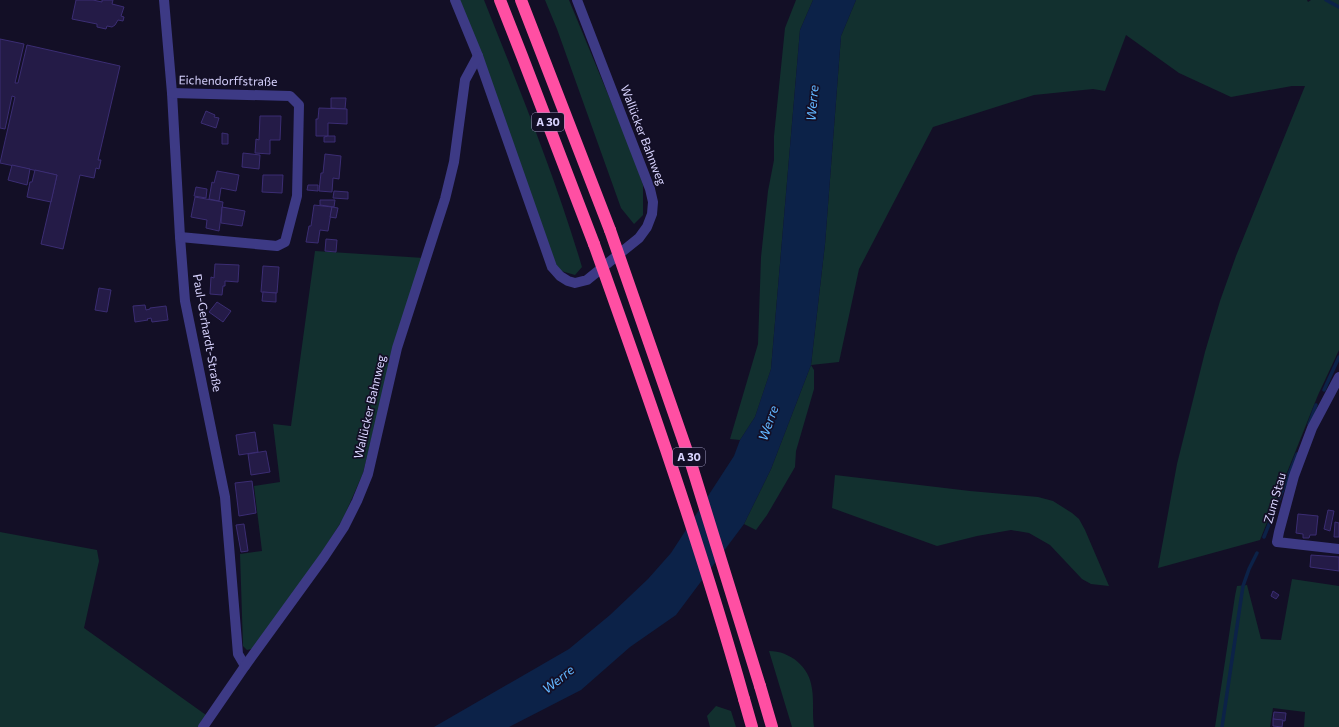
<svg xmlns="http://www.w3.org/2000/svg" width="1339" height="727" font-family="Commissioner,sans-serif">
<rect width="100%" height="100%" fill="#130f26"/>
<g fill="#12302f">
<path d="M458 0H484C519 88 555 176 582 267L575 275 561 271 555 264Z"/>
<path d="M545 0H569L633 155 643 185V215L634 224 621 208 557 29Z"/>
<path d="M796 0H813L800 30 771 369 755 417 740 440 730 439 758 344 761 257 768 191 774 160V136L785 28Z"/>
<path d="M856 0H1307L1308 2 1311 0H1339V350L1318 395 1260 540 1158 568 1177 464 1205 352 1220 301 1236 256 1305 86H1292L1231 97 1179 73 1126 35 1105 91 1093 89 1034 95 933 127 859 269 839 362 811 365 814 370V389L796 451 795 467 767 515 756 530 744 524 771 469 811 365 825 244 841 36Z"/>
<path d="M315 251 424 258 374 428 363 473 343 519 313 566 255 648 247 650 243 646 240 554 262 551 254 486 280 482 273 424 291 426Z"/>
<path d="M835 475 970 491 1038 497 1053 501 1072 513 1079 519 1085 530 1109 586 1091 584 1082 579 1050 545 1029 533 1011 530 977 536 937 546 832 508Z"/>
<path d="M0 532 97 550 99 561 84 628 206 715 198 727H0Z"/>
<path d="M1292 579 1339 586V727H1304L1305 712 1273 708 1270 727H1215L1235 596 1237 586 1247 585 1261 639 1281 640Z"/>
<path d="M769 651C790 651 810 667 812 689 814 701 812 715 814 727H792Z"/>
<path d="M716 706 731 711 736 727H710L707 716Z"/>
</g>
<path fill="#0c2248" d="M813 0H856L841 36 825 244 811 365 771 469 744 524 676 615 630 647 581 690 509 727H434L569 649 610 615 648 579 671 553 734 456 740 440 755 417 771 369 800 30Z"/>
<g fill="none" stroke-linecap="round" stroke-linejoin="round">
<g stroke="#0c2248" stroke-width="3.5">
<path d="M1326 0 1339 7"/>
<path d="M1324 390 1339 357"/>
<path d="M1309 424 1316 405"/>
<path d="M1264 537 1297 454"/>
<path d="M1222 727 1243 586 1249 569 1257 553"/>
</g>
</g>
<g fill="#241b47" stroke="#3b2d73">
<path d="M76 0H93L102 2V0H113L112 4 124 7 121 16 124 17 123 21 118 20 115 25 112 27 107 26 106 29 97 27V24L72 19Z"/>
<path d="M0 39 24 44 15 83H18L27 45 120 66 98 160H101L99 169 96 168 94 178 80 175 63 249 41 244 57 175 0 163 15 97 12 96 5 129 0 128Z"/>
<path d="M331 98H346L345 109 331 108Z"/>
<path d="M319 108 347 109V124L328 123V136H316V119H318Z"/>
<path d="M206 111 215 115 214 117 219 118 216 128 201 123Z"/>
<path d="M260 116H281L280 140H270V154L255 153 256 139 259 140Z"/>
<path d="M222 133 228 134V144H222Z"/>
<path d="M328 136H335V142H324V137Z"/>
<path d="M243 153 260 155 259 169 242 167Z"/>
<path d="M325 154 341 156 339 179 333 178 332 192 319 191 321 173H323Z"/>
<path d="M12 165 30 169 27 185 8 180Z"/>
<path d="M35 170 57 175 51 202 27 197 30 182H32Z"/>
<path d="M217 171 239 175 236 191 221 188 219 201 209 199 212 182 214 183Z"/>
<path d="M263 175H283L282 193 262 192Z"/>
<path d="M308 185H318V191L307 190Z"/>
<path d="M196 187 207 189 206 198 194 196Z"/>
<path d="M334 191 348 192V199L333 198Z"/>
<path d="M195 197 223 202 219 231 206 228 207 220 191 217Z"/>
<path d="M320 200H335L334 207 320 205Z"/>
<path d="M314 205 332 207 328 231 320 230 318 243 306 242 309 226H311Z"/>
<path d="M222 207 245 211 242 226 221 223Z"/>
<path d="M332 207 338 208 336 218 330 217Z"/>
<path d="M326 239 337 240 336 252 325 251Z"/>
<path d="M215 264 239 265 238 282 225 281V286H223L222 295 210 294 211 277 214 278Z"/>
<path d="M263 266 279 267 277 293 261 292Z"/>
<path d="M99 288 111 290 107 312 95 310Z"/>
<path d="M263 292 276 293V302L262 301Z"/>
<path d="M217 302 231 311 223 322 209 312Z"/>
<path d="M145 305 146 310 150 309V308L166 306 168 320 152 322 151 318 147 319 148 320 135 322 133 306Z"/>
<path d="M255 432 258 452 239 455 236 435Z"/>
<path d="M266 451 270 472 251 475 248 454Z"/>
<path d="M252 481 256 513 239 516 235 483Z"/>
<path d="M1328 510 1334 511 1330 531 1324 529Z"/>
<path d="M1298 514 1318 516 1316 535H1310L1309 538H1303V534L1296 533Z"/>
<path d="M1335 522 1339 523V537H1334Z"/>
<path d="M244 524 248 551 241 552 236 525Z"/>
<path d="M1311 555 1339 557V571L1310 567Z"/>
<path d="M1273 591 1279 595 1276 599 1271 596Z"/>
<path d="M1274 712 1286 713 1285 721 1273 719Z"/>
<path d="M1273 719 1283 720 1282 727 1273 726Z"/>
</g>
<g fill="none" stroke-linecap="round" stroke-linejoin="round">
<g stroke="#3d3a85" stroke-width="10">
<path d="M164 0 172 93 180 237 185 301 225 497 238 654 245 666"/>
<path d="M455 0 478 56 552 267 560 276 568 281 575 283 587 280 639 238 647 227 652 214 653 202 650 189 577 0"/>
<path d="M172 93 290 96 299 105 297 196 285 242 277 246 180 237"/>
<path d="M1339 377 1312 428 1294 476 1279 532 1277 542 1339 549"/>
<path d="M203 727 245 666 324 557 344 527 357 501 368 474 397 348 445 199 454 162 465 80 478 56"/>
</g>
<g stroke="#ff4fa3" stroke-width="12">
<path d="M500 0 522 56 594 244"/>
<path d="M521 0 610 230"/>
<path d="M760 686 772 727"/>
<path d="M744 699 752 727"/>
</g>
<g stroke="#ff4fa3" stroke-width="12">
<path d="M610 230 689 457 760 686"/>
<path d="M594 244C648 395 701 546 744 699"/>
</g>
</g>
<g text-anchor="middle" stroke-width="3.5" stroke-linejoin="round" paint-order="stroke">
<g fill="#130f26" stroke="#9e99be" stroke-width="1">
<rect x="532" y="113" width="32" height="18" rx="3"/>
<rect x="673" y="448" width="32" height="18" rx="3"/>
</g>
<g font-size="11" font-weight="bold" fill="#d9d4ff">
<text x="548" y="126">A 30</text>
<text x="689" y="461">A 30</text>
</g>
<g font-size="12" fill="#d9d4ff" stroke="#130f26">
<text transform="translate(228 81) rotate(1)" y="4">Eichendorffstraße</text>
<text transform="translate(643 135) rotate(69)" y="4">Wallücker Bahnweg</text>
<text transform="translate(207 333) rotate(80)" y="4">Paul-Gerhardt-Straße</text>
<text transform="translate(370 407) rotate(-77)" y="4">Wallücker Bahnweg</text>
<text transform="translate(1275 498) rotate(-74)" y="4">Zum Stau</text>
</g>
<g font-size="13" font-style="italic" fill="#62b6ff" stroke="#130f26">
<text transform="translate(812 103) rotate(-85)" y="5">Werre</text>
<text transform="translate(768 423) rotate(-71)" y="5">Werre</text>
<text transform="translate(558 679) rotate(-39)" y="5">Werre</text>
</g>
</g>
</svg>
